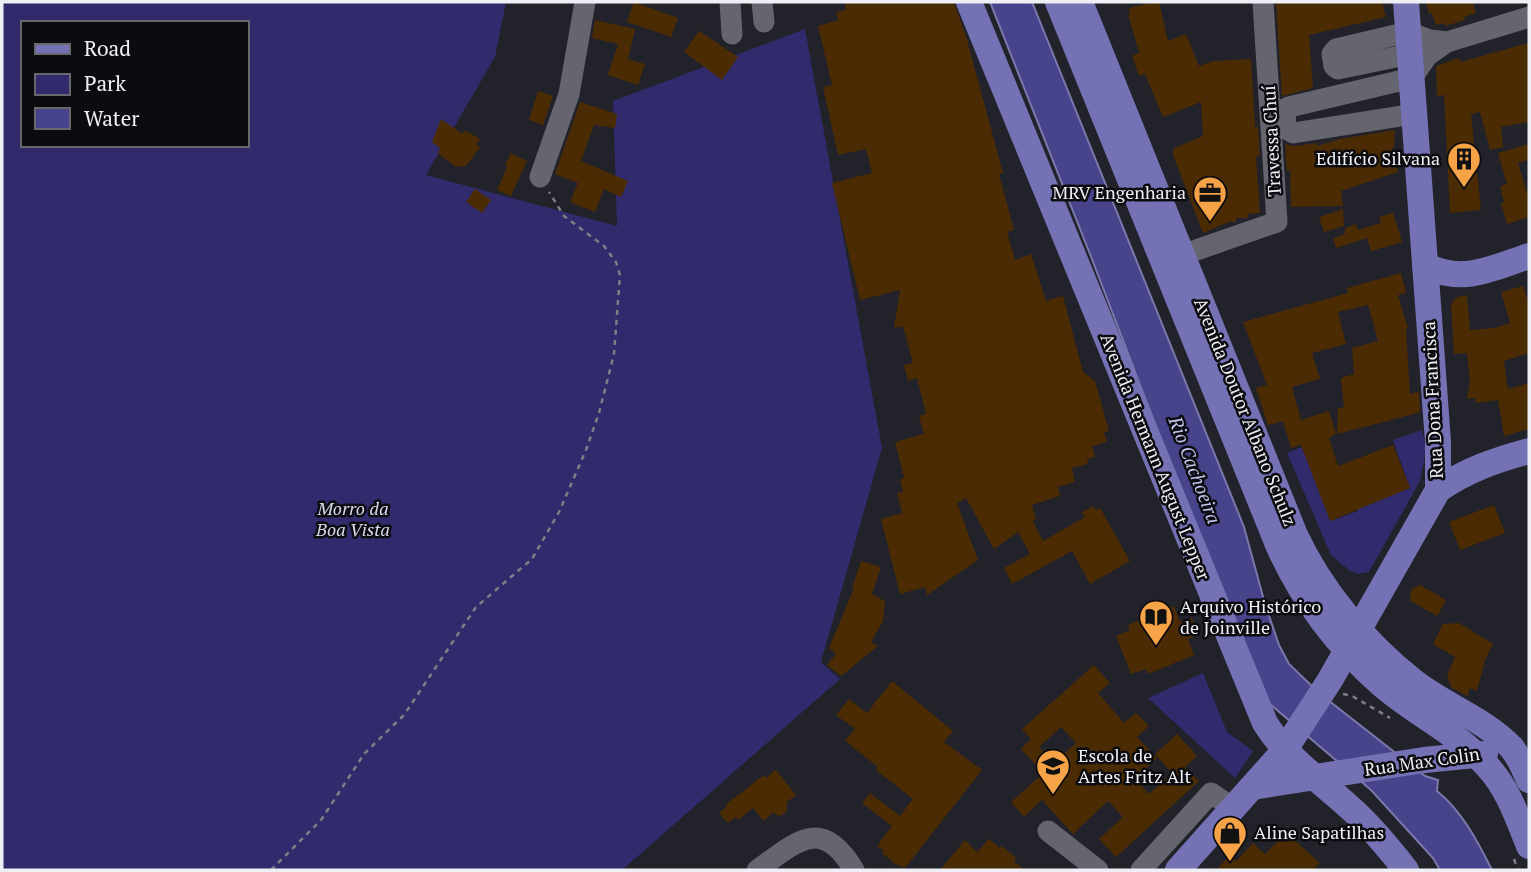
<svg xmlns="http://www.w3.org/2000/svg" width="1531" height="872" font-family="'PT Serif',serif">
<rect width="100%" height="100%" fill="#22222a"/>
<g fill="#312b6d" fill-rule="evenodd">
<path d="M2 2H506L495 57 426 175 617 226 613 101 805 29 882 448 821 662 840 679 622 870H2ZM23 23H247V145H23Z"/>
<path d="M1422 430 1426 449 1420 481 1369 572 1358 574 1350 571 1331 555 1287 453 1302 447 1331 521 1358 511 1352 494 1367 505 1410 488 1393 440Z"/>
<path d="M1203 673 1227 732 1253 751 1235 778 1148 698Z"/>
</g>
<path fill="#48448c" stroke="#7a78ac" stroke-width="2" d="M990 2H1032L1244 527 1265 604 1279 645 1289 664 1319 693 1425 776 1438 780 1437 791C1462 811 1478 842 1492 870H1440L1433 858 1371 790 1264 699 1255 686 1090 254Z"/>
<g fill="#4b2b03" fill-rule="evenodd">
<path d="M634 2 678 18 671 37 627 22Z"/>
<path d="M844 2H954L967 40 1003 173 999 174 1014 230 1007 232 1015 260 1031 254 1046 301 1063 296 1083 372 1095 381 1109 431 1104 432 1107 442 1092 446 1095 457 1087 459 1088 464 1072 468 1075 482 1058 487 1060 496 1032 505 1036 519 1033 521 1043 541 1085 517 1082 512 1093 506 1096 510 1100 508 1130 561 1090 584 1072 551 1012 584 1004 568 1030 554 1018 532 994 549 966 498 957 503 978 560 927 595 925 587 900 594 881 519 902 513 897 493 903 492 900 479 904 478 895 442 924 434 919 416 926 414 917 378 908 381 904 365 913 363 903 326 894 328 900 290 860 300 832 183 872 173 866 149 838 155 823 87 832 85 818 26 838 20 836 12 846 10Z"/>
<path d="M1154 2H1159L1168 41 1186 34 1199 66 1213 61 1251 59 1255 127H1258L1260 156H1256L1260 213 1248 214V218H1236V222H1229L1203 233 1173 155V149L1203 136 1201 102 1163 117 1145 74 1139 76 1132 56 1139 53 1128 14H1130L1129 8Z"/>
<path d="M1276 2H1382L1386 17 1309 35 1313 88 1282 96Z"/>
<path d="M1426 2H1473L1476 13 1464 17 1465 20 1445 26V23L1436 25 1432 13 1429 14Z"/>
<path d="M595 20 635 29 628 59 645 64 638 85 608 75 618 44 592 38Z"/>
<path d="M699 31 738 57 722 80 684 52Z"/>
<path d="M1529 43V122L1501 127 1503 147 1490 150 1480 112 1471 114 1481 210 1450 213 1444 95 1437 96 1436 66 1459 58 1460 62Z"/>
<path d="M538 91 553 96 543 125 529 120Z"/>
<path d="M580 102 617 114 615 128 594 125 581 161 628 181 621 197 604 189 595 212 570 202 578 183 555 174Z"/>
<path d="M441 119 461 133 466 131 480 139 476 144 480 147 466 166 456 167 438 153 440 148 432 142Z"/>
<path d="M1395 130 1394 148 1391 149 1398 172 1341 191 1343 206 1291 207 1290 170 1287 171 1285 144 1295 146 1317 143V146L1340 139Z"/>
<path d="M1529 144V160L1518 163 1529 200V217L1507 224 1501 203 1504 202 1500 186 1507 184 1498 153Z"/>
<path d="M511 153 527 161 511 196 497 190 507 167 505 165Z"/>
<path d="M475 189 491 200 482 213 466 202Z"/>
<path d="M1343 209 1344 226 1324 232 1319 217Z"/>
<path d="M1393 213 1402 242 1371 251 1367 238 1336 248 1333 238 1345 234V228L1356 224 1358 230 1381 223 1379 217Z"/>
<path d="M1401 273 1406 293 1398 295 1408 328 1406 329 1410 394 1419 392 1420 411 1418 413 1337 434 1338 408 1344 407 1341 378 1354 374 1352 348 1378 341 1368 305 1338 312 1346 344 1312 353 1320 379 1292 387 1301 420 1329 411 1336 434 1329 438 1338 466 1393 445 1410 488 1330 521 1301 445 1291 448 1283 421 1268 425 1256 388 1267 385 1243 322 1348 293 1347 288Z"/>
<path d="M1523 286 1529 304V353L1504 361 1508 389 1529 383V429L1504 436 1498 400 1476 403 1475 398 1467 399 1470 381 1467 353 1454 354 1451 304 1457 297 1467 295 1470 330 1494 328 1510 323 1501 292Z"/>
<path d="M1494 505 1505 533 1460 550 1449 522Z"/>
<path d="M861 561 881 567 872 594 885 601 883 621 871 642 878 646 841 676 827 665 836 654 829 648 854 588H852Z"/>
<path d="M1420 585 1446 600 1437 616 1411 601 1410 593 1413 588Z"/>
<path d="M1174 606 1180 622 1192 618 1199 635 1188 639 1194 655 1148 674 1146 669 1131 674 1116 636 1130 630 1128 625Z"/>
<path d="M1459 623 1493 644 1485 660 1477 691 1470 688 1467 696 1451 687 1447 675 1455 657 1433 644 1443 624Z"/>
<path d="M1094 665 1110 683 1098 693 1124 723 1136 713 1149 726 1137 737 1157 758 1135 779 1149 794 1172 773 1155 754 1177 734 1197 756 1185 767 1199 781 1116 857 1099 839 1123 817 1108 801 1073 834 1042 800 1024 817 1011 802 1043 773 1021 749 1031 739 1022 729ZM1061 727 1076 743 1054 763 1039 747Z"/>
<path d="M892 681 953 731 944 742 982 770 905 868 895 864 882 853 884 851 877 846 892 826 862 803 870 793 900 816 913 799 876 770 878 767 845 741 855 729 836 715 849 699 867 713Z"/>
<path d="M776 770 796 795 787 802V812L779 816 773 813 764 821 753 808 738 820 736 817 728 823 719 813 727 807 725 805 764 775 766 778Z"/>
<path d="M1286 833 1320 863 1313 870H1216L1230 855 1236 861 1253 843 1265 854Z"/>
<path d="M989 839 1000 848 1002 846 1016 858 1014 861 1025 870H940L965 840 977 852Z"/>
</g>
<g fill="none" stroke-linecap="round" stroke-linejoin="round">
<g stroke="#7e7f85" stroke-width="2.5" stroke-dasharray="5 5" stroke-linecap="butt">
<path d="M1343 694 1352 696 1390 718"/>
<path d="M1514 859 1518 870"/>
<path d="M271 870 321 820 364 754 404 715 476 607 532 559 559 512 586 450 599 413 614 354 620 275 616 262 604 246 564 216 549 192"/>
</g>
<g stroke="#64656e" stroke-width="21">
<path d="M730 2 732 34"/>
<path d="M762 2 764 22"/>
<path d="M1410 54 1338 69 1334 66 1332 54 1336 49 1408 32 1430 40 1447 42"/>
<path d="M1414 114 1293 133 1286 129 1285 109 1289 107 1412 78 1427 56 1447 42 1529 17"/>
<path d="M540 177 569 94 585 2"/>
<path d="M1182 255 1277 222 1263 2"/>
<path d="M1048 831 1098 870"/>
<path d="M757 870C797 842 821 815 854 870"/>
<path d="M1141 870 1211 793 1233 808"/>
</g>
<g stroke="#7471b5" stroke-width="26">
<path d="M969 2 1265 723C1286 757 1318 779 1348 806 1370 825 1388 847 1406 870"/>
<path d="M1058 2 1279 547C1302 599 1339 647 1381 684 1415 714 1457 732 1487 766 1508 788 1518 819 1529 846"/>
<path d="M1080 2 1295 535C1321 591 1365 643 1413 681 1443 705 1484 719 1511 747 1519 756 1524 769 1529 780"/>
<path d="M1425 265C1462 285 1492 268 1529 256"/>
<path d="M1438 490C1466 470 1496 460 1529 451"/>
<path d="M1252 787 1424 760 1485 754"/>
<path d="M1178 870 1284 751 1330 680 1438 490V442L1406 2"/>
</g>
</g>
<defs>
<g id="building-pin" transform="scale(1.75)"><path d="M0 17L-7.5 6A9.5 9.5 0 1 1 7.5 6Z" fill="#f6a246" stroke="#0c0c10"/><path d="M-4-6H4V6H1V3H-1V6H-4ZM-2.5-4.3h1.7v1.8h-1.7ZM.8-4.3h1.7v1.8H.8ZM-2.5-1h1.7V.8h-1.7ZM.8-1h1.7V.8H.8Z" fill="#111"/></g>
<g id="office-pin" transform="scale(1.75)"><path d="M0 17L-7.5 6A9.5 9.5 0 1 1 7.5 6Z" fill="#f6a246" stroke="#0c0c10"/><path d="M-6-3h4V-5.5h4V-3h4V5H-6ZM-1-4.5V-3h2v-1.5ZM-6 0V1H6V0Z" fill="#111"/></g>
<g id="library-pin" transform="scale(1.75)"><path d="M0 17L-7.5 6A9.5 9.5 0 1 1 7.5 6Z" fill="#f6a246" stroke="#0c0c10"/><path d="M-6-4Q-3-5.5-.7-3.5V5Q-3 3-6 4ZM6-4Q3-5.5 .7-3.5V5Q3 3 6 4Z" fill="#111"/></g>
<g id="university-pin" transform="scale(1.75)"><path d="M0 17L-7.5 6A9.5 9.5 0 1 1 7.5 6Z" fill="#f6a246" stroke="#0c0c10"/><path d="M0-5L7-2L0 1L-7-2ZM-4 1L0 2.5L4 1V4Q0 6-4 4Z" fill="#111"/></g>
<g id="shop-pin" transform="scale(1.75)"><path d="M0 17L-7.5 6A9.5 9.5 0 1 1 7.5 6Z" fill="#f6a246" stroke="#0c0c10"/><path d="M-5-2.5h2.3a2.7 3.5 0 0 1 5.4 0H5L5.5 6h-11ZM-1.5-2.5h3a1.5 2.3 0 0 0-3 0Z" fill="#111"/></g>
</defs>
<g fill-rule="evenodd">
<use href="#building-pin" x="1464" y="159"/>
<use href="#office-pin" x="1210" y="193"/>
<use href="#library-pin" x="1156" y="617"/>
<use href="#university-pin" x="1053" y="766"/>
<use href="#shop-pin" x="1230" y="833"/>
</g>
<g text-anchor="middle" stroke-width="5" stroke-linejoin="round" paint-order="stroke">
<g font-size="18" fill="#eff0f5" stroke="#0c0c10">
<text transform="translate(1272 141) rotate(-93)" y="6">Travessa Chuí</text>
<text transform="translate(1433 400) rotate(-93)" y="6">Rua Dona Francisca</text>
<text transform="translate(1245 412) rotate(68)" y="6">Avenida Doutor Albano Schulz</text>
<text transform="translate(1155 457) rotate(68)" y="6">Avenida Hermann August Lepper</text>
<text transform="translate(1422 762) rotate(-8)" y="6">Rua Max Colin</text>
</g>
<g font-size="18" fill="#eff0f5" stroke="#0c0c10" text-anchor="start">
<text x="1440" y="165" text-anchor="end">Edifício Silvana</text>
<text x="1186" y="199" text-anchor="end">MRV Engenharia</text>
<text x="1180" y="613">Arquivo Histórico<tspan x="1180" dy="21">de Joinville</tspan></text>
<text x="1078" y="762">Escola de<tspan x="1078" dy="21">Artes Fritz Alt</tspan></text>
<text x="1254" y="839">Aline Sapatilhas</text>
</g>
<g font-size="18" font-style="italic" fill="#d8daef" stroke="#0c0c10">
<text x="353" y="515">Morro da<tspan x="353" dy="21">Boa Vista</tspan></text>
</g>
<g font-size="19" font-style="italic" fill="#c2c4ee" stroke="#0c0c10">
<text transform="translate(1195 470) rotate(69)" y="7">Rio Cachoeira</text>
</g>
</g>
<rect width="1531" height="872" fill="none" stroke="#eff0f5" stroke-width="7"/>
<rect x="21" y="21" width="228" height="126" fill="#0c0c10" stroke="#67676c" stroke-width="2"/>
<rect x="35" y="44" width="35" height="10" fill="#7471b5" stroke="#67676c" stroke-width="2"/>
<text x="84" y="56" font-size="21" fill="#eff0f5">Road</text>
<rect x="35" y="74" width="35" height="21" fill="#312b6d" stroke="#67676c" stroke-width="2"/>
<text x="84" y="91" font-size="21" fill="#eff0f5">Park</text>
<rect x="35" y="108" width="35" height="21" fill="#48448c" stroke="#67676c" stroke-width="2"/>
<text x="84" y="126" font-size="21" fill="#eff0f5">Water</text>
</svg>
